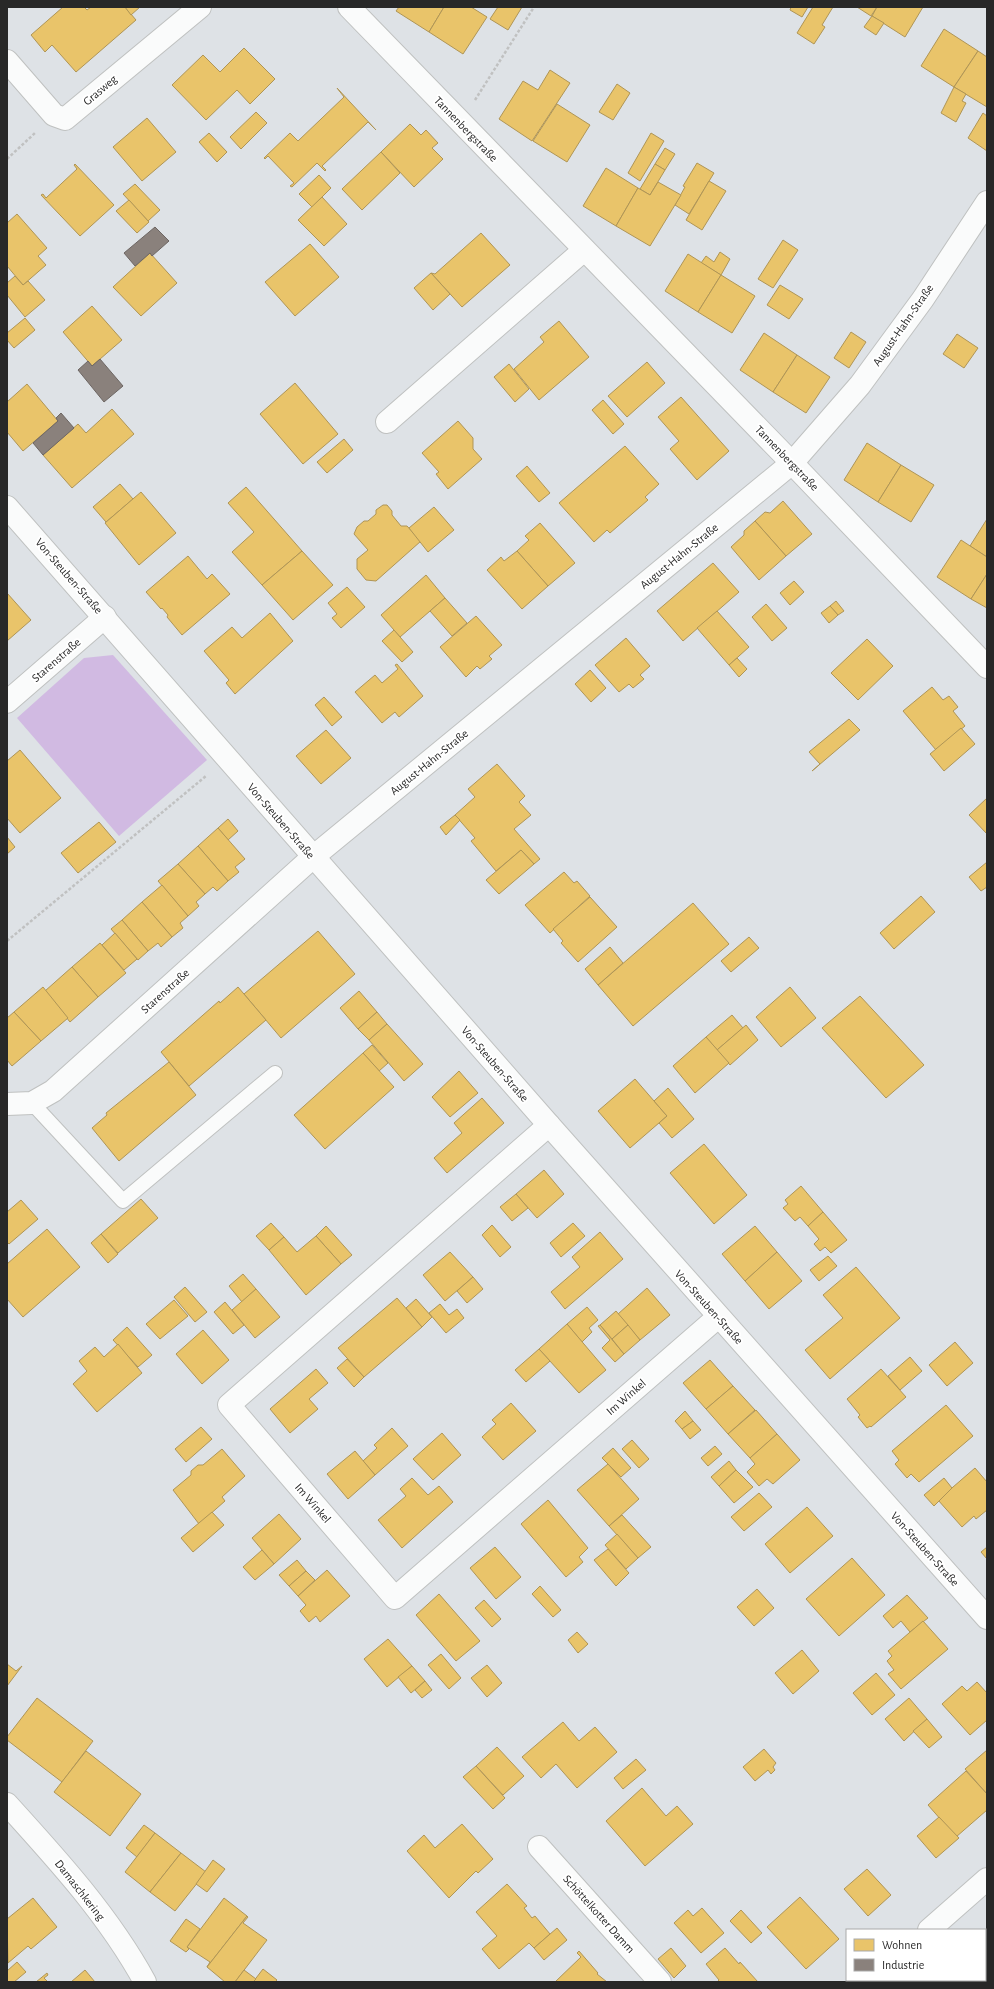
<svg xmlns="http://www.w3.org/2000/svg" width="994" height="1989" font-family="'Alegreya Sans',sans-serif">
<rect width="100%" height="100%" fill="#dee2e6"/>
<path fill="#d1bae2" d="M113 655 207 760 119 836 17 718 84 658Z"/>
<g fill="#e9c46a" stroke="#af9556">
<path d="M63 7H84L87 10 91 7H125L136 20 76 72 52 45 45 52 31 35Z"/>
<path d="M125 7H140L131 15Z"/>
<path d="M399 7H444L429 32 396 11Z"/>
<path d="M444 7H471L487 17 463 54 429 32Z"/>
<path d="M498 7H522L508 30 490 19Z"/>
<path d="M791 7H808L802 17 790 10Z"/>
<path d="M813 7H833L822 25 825 27 814 44 797 33Z"/>
<path d="M857 7H877L871 16Z"/>
<path d="M877 7H923L905 37 872 16Z"/>
<path d="M872 16 884 23 876 35 864 27Z"/>
<path d="M944 29 978 51 954 87 921 66Z"/>
<path d="M244 48 275 79 250 104 237 90 206 120 172 85 203 55 220 72Z"/>
<path d="M978 51 987 57V107L954 87Z"/>
<path d="M550 70 570 83 532 141 499 119 523 81 538 90Z"/>
<path d="M617 84 630 93 613 120 599 112Z"/>
<path d="M954 87 966 94 962 101 966 103 956 122 941 113Z"/>
<path d="M337 88 376 130 368 122 322 166 326 170 325 171 317 163 292 187 290 186 294 183 268 156 265 159 264 158 290 133 298 141 344 97Z"/>
<path d="M557 104 590 125 567 162 533 141Z"/>
<path d="M256 112 267 123 241 149 230 137Z"/>
<path d="M983 113 987 116V151L968 138Z"/>
<path d="M147 118 176 152 142 181 113 147Z"/>
<path d="M410 124 421 135 426 130 438 143 432 148 443 159 414 187 381 152Z"/>
<path d="M209 133 227 152 217 162 199 142Z"/>
<path d="M651 133 664 141 640 181 628 173Z"/>
<path d="M665 148 675 154 665 170 655 164Z"/>
<path d="M381 152 400 173 362 210 342 189Z"/>
<path d="M697 163 714 173 689 214 675 205 685 187 683 186Z"/>
<path d="M75 164 114 205 80 236 41 195 43 194 46 198 77 169 74 165Z"/>
<path d="M655 164 665 170 650 195 640 189Z"/>
<path d="M606 168 638 188 616 226 583 206Z"/>
<path d="M319 175 331 188 312 207 299 194Z"/>
<path d="M709 181 726 191 702 230 686 220Z"/>
<path d="M658 182 681 195 650 246 616 226 638 188 650 195Z"/>
<path d="M135 184 160 210 148 221 123 194Z"/>
<path d="M322 197 347 224 324 246 298 220Z"/>
<path d="M129 200 149 222 137 233 116 211Z"/>
<path d="M17 214 47 248 38 256 46 265 23 285 7 266V223Z"/>
<path d="M481 233 510 265 462 307 431 273 435 274Z"/>
<path d="M783 240 798 250 773 288 758 279Z"/>
<path d="M310 244 339 277 295 316 265 282Z"/>
<path d="M720 252 730 259 721 275 701 263 706 256 714 262Z"/>
<path d="M150 253 177 283 141 316 113 287Z"/>
<path d="M688 254 721 275 698 312 665 291Z"/>
<path d="M431 273 450 294 433 310 414 288Z"/>
<path d="M721 275 755 296 732 333 698 312Z"/>
<path d="M15 276 23 285 28 281 45 300 25 317 7 295V283Z"/>
<path d="M780 285 803 299 789 319 767 305Z"/>
<path d="M92 306 122 340 92 366 63 332Z"/>
<path d="M25 318 35 330 14 348 7 340V333Z"/>
<path d="M559 321 589 357 539 400 514 369 544 342 540 337Z"/>
<path d="M851 332 866 342 849 368 834 358Z"/>
<path d="M764 333 797 355 773 392 740 370Z"/>
<path d="M957 334 978 348 964 368 943 354Z"/>
<path d="M797 355 830 377 806 413 773 392Z"/>
<path d="M647 362 665 383 627 417 608 396Z"/>
<path d="M509 364 529 389 515 402 494 377Z"/>
<path d="M295 383 338 434 303 464 260 414Z"/>
<path d="M27 384 58 421 23 451 7 432V402Z"/>
<path d="M681 397 729 451 697 480 670 449 679 441 658 417Z"/>
<path d="M603 400 624 424 613 434 592 410Z"/>
<path d="M112 409 134 434 72 488 43 455 78 424 86 433Z"/>
<path d="M458 421 473 438V449L482 459 448 489 436 474 439 472 422 453Z"/>
<path d="M344 439 353 450 327 473 317 462Z"/>
<path d="M867 443 901 465 878 502 844 480Z"/>
<path d="M625 446 659 484 645 497 648 500 610 533 607 530 594 542 559 503Z"/>
<path d="M901 465 934 485 911 522 878 502Z"/>
<path d="M527 466 550 493 539 502 516 476Z"/>
<path d="M120 484 133 499 106 522 93 507Z"/>
<path d="M246 487 302 551 262 585 232 552 254 532 228 503Z"/>
<path d="M141 492 176 533 139 565 105 523Z"/>
<path d="M783 501 812 534 786 556 755 521 765 512 770 513Z"/>
<path d="M383 505H387L392 511V515L401 526H407L421 541 376 581 366 580 357 569V559L368 550 354 534 357 527 364 521H368L376 514V510Z"/>
<path d="M434 507 454 530 428 552 409 528Z"/>
<path d="M987 519V557L970 546Z"/>
<path d="M755 521 786 556 759 580 731 547 744 535V531Z"/>
<path d="M540 523 575 563 548 586 517 551 529 540 525 536Z"/>
<path d="M961 540 987 557V574L971 599 937 577Z"/>
<path d="M302 551 333 585 293 620 262 585Z"/>
<path d="M517 551 548 586 522 609 487 570 501 557 504 561Z"/>
<path d="M188 556 207 579 212 574 230 594 182 635 167 617 168 615 162 608 161 609 146 592Z"/>
<path d="M713 563 739 592 683 641 657 611Z"/>
<path d="M987 574V608L971 599Z"/>
<path d="M426 575 445 598 400 637 381 615Z"/>
<path d="M794 581 804 592 790 605 780 593Z"/>
<path d="M347 587 365 607 341 628 332 618 337 614 328 603Z"/>
<path d="M7 593 31 620 7 641Z"/>
<path d="M445 598 467 623 452 636 430 611Z"/>
<path d="M836 601 844 611 838 615 830 606Z"/>
<path d="M766 604 787 628 772 641 752 617Z"/>
<path d="M830 606 838 615 829 623 821 613Z"/>
<path d="M717 611 749 647 729 665 697 628Z"/>
<path d="M270 613 293 641 235 694 226 683 229 680 204 651 232 627 242 638Z"/>
<path d="M476 616 502 645 489 656 492 659 480 669 477 666 466 677 440 647Z"/>
<path d="M394 630 413 652 402 662 382 641Z"/>
<path d="M626 638 650 666 640 675 644 679 633 688 629 684 619 692 595 665Z"/>
<path d="M867 639 893 666 858 700 831 673Z"/>
<path d="M737 658 747 669 739 677 729 665Z"/>
<path d="M397 664 423 696 399 717 395 712 382 723 355 692 375 675 382 683 398 669 395 665Z"/>
<path d="M590 670 606 688 591 702 575 684Z"/>
<path d="M932 687 943 700 949 696 958 707 953 711 965 726 936 750 903 711Z"/>
<path d="M324 697 342 717 332 726 315 705Z"/>
<path d="M849 719 860 730 812 771 820 764 809 752Z"/>
<path d="M961 728 975 744 944 771 930 754Z"/>
<path d="M326 730 351 758 321 784 296 756Z"/>
<path d="M20 750 61 798 20 833 7 818V761Z"/>
<path d="M497 764 525 796 519 802 531 815 514 829 540 859 534 864 521 850 496 871 471 841 475 838 455 815 475 797 468 789Z"/>
<path d="M987 798V834L969 815Z"/>
<path d="M455 815 460 820 446 835 440 827Z"/>
<path d="M228 819 238 831 228 840 218 828Z"/>
<path d="M99 822 116 842 78 873 61 853Z"/>
<path d="M218 828 245 859 235 867 239 872 228 881 198 846Z"/>
<path d="M7 837 15 847 7 854Z"/>
<path d="M198 846 228 881 217 891 213 887 205 894 178 864Z"/>
<path d="M521 850 534 864 499 894 486 880Z"/>
<path d="M987 862V887L981 891 969 877Z"/>
<path d="M178 864 205 894 196 902 199 906 188 916 158 881Z"/>
<path d="M564 872 574 883 577 881 590 896 550 933 525 905Z"/>
<path d="M162 885 188 916 180 923 183 928 172 937 142 902Z"/>
<path d="M921 896 935 912 894 949 880 933Z"/>
<path d="M590 897 617 927 578 962 561 943 563 941 553 929Z"/>
<path d="M142 902 172 937 161 947 158 943 148 951 122 920Z"/>
<path d="M693 903 729 944 633 1026 598 985Z"/>
<path d="M122 920 148 951 138 960 111 929Z"/>
<path d="M318 931 355 974 281 1038 244 994Z"/>
<path d="M115 933 137 959 124 970 102 945Z"/>
<path d="M749 937 759 948 731 972 721 961Z"/>
<path d="M100 943 126 973 98 997 72 967Z"/>
<path d="M610 947 623 963 598 985 585 969Z"/>
<path d="M72 967 98 997 70 1022 45 991Z"/>
<path d="M43 987 68 1018 41 1041 14 1012Z"/>
<path d="M238 987 266 1020 189 1086 161 1052 219 1001 220 1003Z"/>
<path d="M790 987 816 1018 781 1047 756 1017Z"/>
<path d="M359 991 377 1012 358 1029 340 1008Z"/>
<path d="M860 996 924 1065 886 1098 822 1028Z"/>
<path d="M14 1012 41 1041 12 1066 7 1060V1018Z"/>
<path d="M377 1012 387 1024 369 1040 358 1029Z"/>
<path d="M732 1015 743 1028 717 1050 706 1037Z"/>
<path d="M387 1024 423 1064 404 1081 369 1040Z"/>
<path d="M746 1025 758 1040 730 1065 717 1050Z"/>
<path d="M706 1037 729 1063 695 1093 673 1066Z"/>
<path d="M372 1045 388 1063 379 1071 363 1053Z"/>
<path d="M363 1053 394 1087 325 1149 294 1115Z"/>
<path d="M169 1062 196 1095 119 1161 92 1128 107 1115 106 1113Z"/>
<path d="M459 1071 478 1093 450 1117 432 1097Z"/>
<path d="M635 1079 667 1116 630 1148 598 1111Z"/>
<path d="M668 1088 694 1119 672 1138 659 1123 667 1116 654 1101Z"/>
<path d="M482 1098 504 1123 447 1173 434 1158 462 1133 454 1123Z"/>
<path d="M704 1144 747 1195 714 1224 670 1173Z"/>
<path d="M544 1170 564 1194 537 1218 516 1194Z"/>
<path d="M801 1186 823 1212 808 1226 800 1217 795 1221 783 1208 788 1204 785 1200Z"/>
<path d="M516 1194 528 1208 512 1221 500 1207Z"/>
<path d="M141 1199 158 1218 118 1253 101 1234Z"/>
<path d="M21 1200 38 1219 9 1244 7 1242V1212Z"/>
<path d="M823 1212 847 1240 831 1253 825 1247 820 1251 814 1244 819 1239 808 1226Z"/>
<path d="M271 1223 284 1237 269 1250 256 1236Z"/>
<path d="M573 1223 585 1236 561 1257 550 1243Z"/>
<path d="M492 1225 511 1247 500 1257 482 1235Z"/>
<path d="M326 1226 352 1255 341 1264 316 1236Z"/>
<path d="M755 1226 777 1252 745 1281 722 1254Z"/>
<path d="M47 1229 80 1267 23 1317 7 1299V1264Z"/>
<path d="M600 1232 623 1259 565 1309 551 1292 580 1267 572 1257Z"/>
<path d="M101 1234 118 1254 108 1263 91 1243Z"/>
<path d="M316 1236 341 1264 306 1295 269 1250 284 1237 297 1252Z"/>
<path d="M450 1252 473 1277 445 1301 423 1275Z"/>
<path d="M777 1252 802 1281 769 1309 745 1281Z"/>
<path d="M828 1256 837 1266 819 1281 810 1270Z"/>
<path d="M856 1267 900 1318 830 1379 805 1350 843 1318 823 1295Z"/>
<path d="M243 1274 256 1289 242 1302 229 1286Z"/>
<path d="M473 1277 483 1289 467 1303 457 1291Z"/>
<path d="M185 1287 207 1312 195 1322 174 1297Z"/>
<path d="M647 1288 670 1315 640 1340 618 1314Z"/>
<path d="M256 1289 280 1317 255 1338 232 1310Z"/>
<path d="M397 1298 422 1327 364 1377 338 1348Z"/>
<path d="M416 1299 432 1317 422 1327 406 1308Z"/>
<path d="M174 1300 188 1316 160 1339 146 1324Z"/>
<path d="M225 1302 244 1325 233 1334 214 1312Z"/>
<path d="M440 1304 449 1315 457 1309 464 1318 446 1333 429 1313Z"/>
<path d="M587 1307 598 1320 589 1328 592 1332 582 1342 567 1324Z"/>
<path d="M616 1311 628 1325 612 1339 600 1325Z"/>
<path d="M567 1324 606 1370 579 1393 539 1349Z"/>
<path d="M600 1325 624 1354 615 1362 602 1348 610 1340 598 1326Z"/>
<path d="M628 1325 640 1340 624 1354 612 1339Z"/>
<path d="M127 1327 152 1355 138 1367 113 1340Z"/>
<path d="M203 1330 229 1360 202 1384 176 1354Z"/>
<path d="M955 1342 973 1363 947 1386 929 1365Z"/>
<path d="M118 1344 142 1373 97 1412 73 1384 87 1371 79 1361 95 1347 104 1357Z"/>
<path d="M539 1349 550 1361 526 1382 515 1370Z"/>
<path d="M910 1357 922 1371 900 1390 888 1376Z"/>
<path d="M347 1359 364 1377 354 1387 337 1368Z"/>
<path d="M710 1360 733 1386 706 1409 683 1383Z"/>
<path d="M316 1369 328 1383 309 1399 318 1409 290 1433 270 1409Z"/>
<path d="M881 1369 906 1397 871 1427 870 1426 867 1428 858 1417 860 1415 847 1399Z"/>
<path d="M733 1386 755 1410 728 1434 706 1409Z"/>
<path d="M511 1403 536 1431 503 1460 482 1437 496 1424 492 1420Z"/>
<path d="M946 1405 973 1436 919 1482 911 1474 907 1478 895 1464 899 1460 892 1451Z"/>
<path d="M756 1410 777 1434 750 1458 728 1434Z"/>
<path d="M685 1411 693 1421 682 1429 675 1421Z"/>
<path d="M693 1421 701 1430 690 1439 682 1429Z"/>
<path d="M201 1427 212 1439 186 1462 175 1449Z"/>
<path d="M392 1428 408 1446 375 1475 363 1461 377 1448 374 1445Z"/>
<path d="M442 1433 461 1455 433 1480 413 1459Z"/>
<path d="M777 1434 800 1460 773 1484 767 1479 759 1486 747 1472 755 1464 750 1458Z"/>
<path d="M632 1440 649 1459 639 1468 622 1449Z"/>
<path d="M715 1446 722 1454 708 1466 701 1458Z"/>
<path d="M613 1448 631 1468 621 1477 602 1458Z"/>
<path d="M222 1449 245 1476 222 1497 225 1501 199 1524 173 1490 191 1475V1471L198 1465H203Z"/>
<path d="M355 1451 375 1475 348 1499 327 1474Z"/>
<path d="M729 1461 736 1470 719 1486 711 1477Z"/>
<path d="M608 1464 639 1499 609 1526 577 1490Z"/>
<path d="M975 1468 987 1482V1510L976 1519 974 1516 962 1527 938 1500Z"/>
<path d="M736 1470 753 1487 734 1503 719 1486Z"/>
<path d="M412 1478 428 1495 439 1486 453 1502 402 1548 378 1520 406 1496 400 1489Z"/>
<path d="M944 1478 952 1488 934 1506 924 1495Z"/>
<path d="M759 1493 772 1507 744 1531 731 1517Z"/>
<path d="M548 1500 588 1548 579 1557 583 1562 566 1577 521 1524Z"/>
<path d="M807 1507 833 1536 790 1573 765 1544Z"/>
<path d="M212 1512 224 1525 193 1552 181 1538Z"/>
<path d="M279 1514 301 1539 274 1564 252 1538Z"/>
<path d="M622 1515 651 1547 638 1558 609 1526Z"/>
<path d="M617 1534 638 1558 626 1569 605 1545Z"/>
<path d="M495 1547 521 1577 496 1599 470 1568Z"/>
<path d="M987 1547V1559L981 1552Z"/>
<path d="M608 1549 629 1573 616 1586 594 1560Z"/>
<path d="M262 1550 274 1564 255 1580 243 1567Z"/>
<path d="M852 1558 885 1595 839 1636 806 1599Z"/>
<path d="M297 1560 306 1571 289 1586 279 1575Z"/>
<path d="M327 1570 350 1596 320 1622 316 1616 309 1622 300 1611 306 1605 298 1596Z"/>
<path d="M306 1571 315 1580 298 1596 289 1586Z"/>
<path d="M540 1586 561 1610 553 1617 532 1594Z"/>
<path d="M757 1589 774 1608 754 1626 737 1607Z"/>
<path d="M439 1594 480 1641 456 1661 416 1615Z"/>
<path d="M907 1595 928 1618 910 1632 901 1621 893 1628 883 1616Z"/>
<path d="M484 1600 501 1619 492 1627 475 1608Z"/>
<path d="M923 1621 948 1649 901 1689 888 1674 894 1670 887 1661 892 1656 888 1651Z"/>
<path d="M577 1632 588 1644 578 1653 568 1640Z"/>
<path d="M388 1639 412 1666 387 1687 364 1659Z"/>
<path d="M802 1650 819 1671 793 1694 775 1673Z"/>
<path d="M441 1654 461 1678 449 1689 428 1665Z"/>
<path d="M7 1664 16 1671 22 1666 7 1686Z"/>
<path d="M487 1665 502 1683 487 1697 471 1678Z"/>
<path d="M412 1666 425 1681 411 1693 398 1677Z"/>
<path d="M876 1673 895 1695 872 1715 853 1693Z"/>
<path d="M425 1681 432 1690 422 1698 415 1690Z"/>
<path d="M977 1682 987 1693V1720L970 1735 942 1704 962 1686 967 1691Z"/>
<path d="M37 1698 93 1741 62 1782 7 1740V1737Z"/>
<path d="M909 1698 927 1719 904 1741 885 1719Z"/>
<path d="M927 1719 942 1737 929 1748 913 1731Z"/>
<path d="M563 1722 579 1741 595 1727 617 1752 577 1788 556 1764 541 1778 522 1757Z"/>
<path d="M497 1747 524 1776 503 1795 476 1766Z"/>
<path d="M764 1749 776 1763 773 1767 775 1770 771 1774 768 1770 755 1781 743 1767Z"/>
<path d="M987 1750V1794L965 1769Z"/>
<path d="M86 1751 141 1794 110 1836 54 1792Z"/>
<path d="M636 1759 646 1770 623 1789 614 1778Z"/>
<path d="M476 1766 505 1798 493 1809 463 1777Z"/>
<path d="M966 1771 987 1794V1810L956 1837 928 1805Z"/>
<path d="M642 1788 666 1816 677 1806 693 1824 645 1866 606 1821Z"/>
<path d="M939 1817 959 1838 936 1858 917 1836Z"/>
<path d="M462 1824 493 1859 478 1873 476 1871 449 1898 407 1851 424 1835 435 1848Z"/>
<path d="M144 1825 155 1833 137 1857 126 1848Z"/>
<path d="M155 1833 181 1853 150 1892 125 1872Z"/>
<path d="M181 1853 206 1872 175 1911 150 1892Z"/>
<path d="M213 1860 225 1869 207 1892 196 1884Z"/>
<path d="M867 1869 891 1895 868 1916 844 1889Z"/>
<path d="M507 1884 527 1906 524 1908 532 1918 535 1916 550 1934 534 1948 529 1943 499 1969 482 1949 497 1936 476 1912Z"/>
<path d="M800 1897 839 1939 806 1969 767 1927Z"/>
<path d="M33 1898 57 1927 31 1949 28 1946 8 1963 7 1919Z"/>
<path d="M224 1898 247 1916 207 1967 210 1962 187 1947Z"/>
<path d="M702 1908 724 1933 701 1953 674 1923 688 1910 693 1916Z"/>
<path d="M741 1910 762 1933 751 1943 730 1921Z"/>
<path d="M247 1916 248 1917 243 1923 267 1940 235 1982H225L207 1967Z"/>
<path d="M186 1919 200 1929 187 1947 189 1949 186 1952 170 1941Z"/>
<path d="M557 1928 567 1940 544 1960 534 1948Z"/>
<path d="M671 1948 686 1966 674 1978 658 1959Z"/>
<path d="M725 1948 739 1964 740 1962 758 1982H717L719 1980 706 1964Z"/>
<path d="M579 1951 598 1973 597 1974 607 1982H555L581 1957 577 1953Z"/>
<path d="M17 1962 26 1972 14 1982H7V1971Z"/>
<path d="M263 1969 277 1980 275 1982H253Z"/>
<path d="M85 1970 95 1982H71Z"/>
<path d="M244 1970 256 1979 253 1982H235Z"/>
<path d="M47 1973 48 1975 44 1978 48 1982H36Z"/>
<path d="M985 1975 987 1982 942 1981 944 1980H985Z"/>
</g>
<g fill="#8a817c" stroke="#6d6663">
<path d="M155 227 169 241 152 256 150 253 135 266 124 253Z"/>
<path d="M100 359 123 386 104 402 78 370 88 361 92 366Z"/>
<path d="M61 413 74 428 43 455 33 443 58 421 56 418Z"/>
</g>
<g fill="none" stroke-linecap="round" stroke-linejoin="round">
<g stroke="#bfc1c0" stroke-width="16">
<path id="service" d="M32 1103 123 1201 275 1073"/>
</g>
<g stroke="#bfc1c0" stroke-width="24">
<g id="minor">
<path d="M349 7 792 463 987 667"/>
<path d="M7 61 54 115 65 119 200 7"/>
<path d="M387 422 584 250"/>
<path d="M7 507 549 1125 987 1618"/>
<path d="M7 702 105 617"/>
<path d="M7 1104 32 1103 53 1091 313 857 792 463 860 385 923 299 987 202"/>
<path d="M549 1125 229 1405 395 1598 718 1317"/>
<path d="M7 1804C57 1859 109 1916 145 1982"/>
<path d="M539 1847 660 1982"/>
<path d="M929 1930 987 1879"/>
<path d="M870 1982 872 1980"/>
</g>
</g>
<g stroke="#c0c1c1" stroke-width="2.5" stroke-dasharray="3 2" stroke-linecap="butt">
<path d="M475 100 534 7"/>
<path d="M7 159 35 133"/>
<path d="M7 941 206 776"/>
</g>
<use href="#service" stroke="#fafbfb" stroke-width="14"/>
<use href="#minor" stroke="#fafbfb" stroke-width="22"/>
</g>
<g text-anchor="middle" stroke-width="4" stroke-linejoin="round" paint-order="stroke">
<g font-size="12" fill="#282828" stroke="#fff">
<text transform="translate(100 90) rotate(-40)" y="4">Grasweg</text>
<text transform="translate(466 129) rotate(46)" y="4">Tannenbergstraße</text>
<text transform="translate(903 325) rotate(-55)" y="4">August-Hahn-Straße</text>
<text transform="translate(787 458) rotate(46)" y="4">Tannenbergstraße</text>
<text transform="translate(679 556) rotate(-39)" y="4">August-Hahn-Straße</text>
<text transform="translate(69 576) rotate(49)" y="4">Von-Steuben-Straße</text>
<text transform="translate(56 660) rotate(-41)" y="4">Starenstraße</text>
<text transform="translate(429 762) rotate(-39)" y="4">August-Hahn-Straße</text>
<text transform="translate(281 821) rotate(49)" y="4">Von-Steuben-Straße</text>
<text transform="translate(165 991) rotate(-42)" y="4">Starenstraße</text>
<text transform="translate(495 1064) rotate(49)" y="4">Von-Steuben-Straße</text>
<text transform="translate(709 1307) rotate(48)" y="4">Von-Steuben-Straße</text>
<text transform="translate(626 1397) rotate(-41)" y="4">Im Winkel</text>
<text transform="translate(313 1503) rotate(49)" y="4">Im Winkel</text>
<text transform="translate(925 1549) rotate(48)" y="4">Von-Steuben-Straße</text>
<text transform="translate(80 1890) rotate(52)" y="4">Damaschkering</text>
<text transform="translate(599 1914) rotate(48)" y="4">Schöttelkotter Damm</text>
</g>
</g>
<rect width="994" height="1989" fill="none" stroke="#282828" stroke-width="16"/>
<rect x="846" y="1929" width="140" height="52" fill="#ffffff" stroke="#a9a9a9"/>
<rect x="854" y="1939" width="20" height="12" fill="#e9c46a" stroke="#a9a9a9"/>
<text x="882" y="1949" font-size="12" fill="#282828">Wohnen</text>
<rect x="854" y="1959" width="20" height="12" fill="#8a817c" stroke="#a9a9a9"/>
<text x="882" y="1969" font-size="12" fill="#282828">Industrie</text>
</svg>
